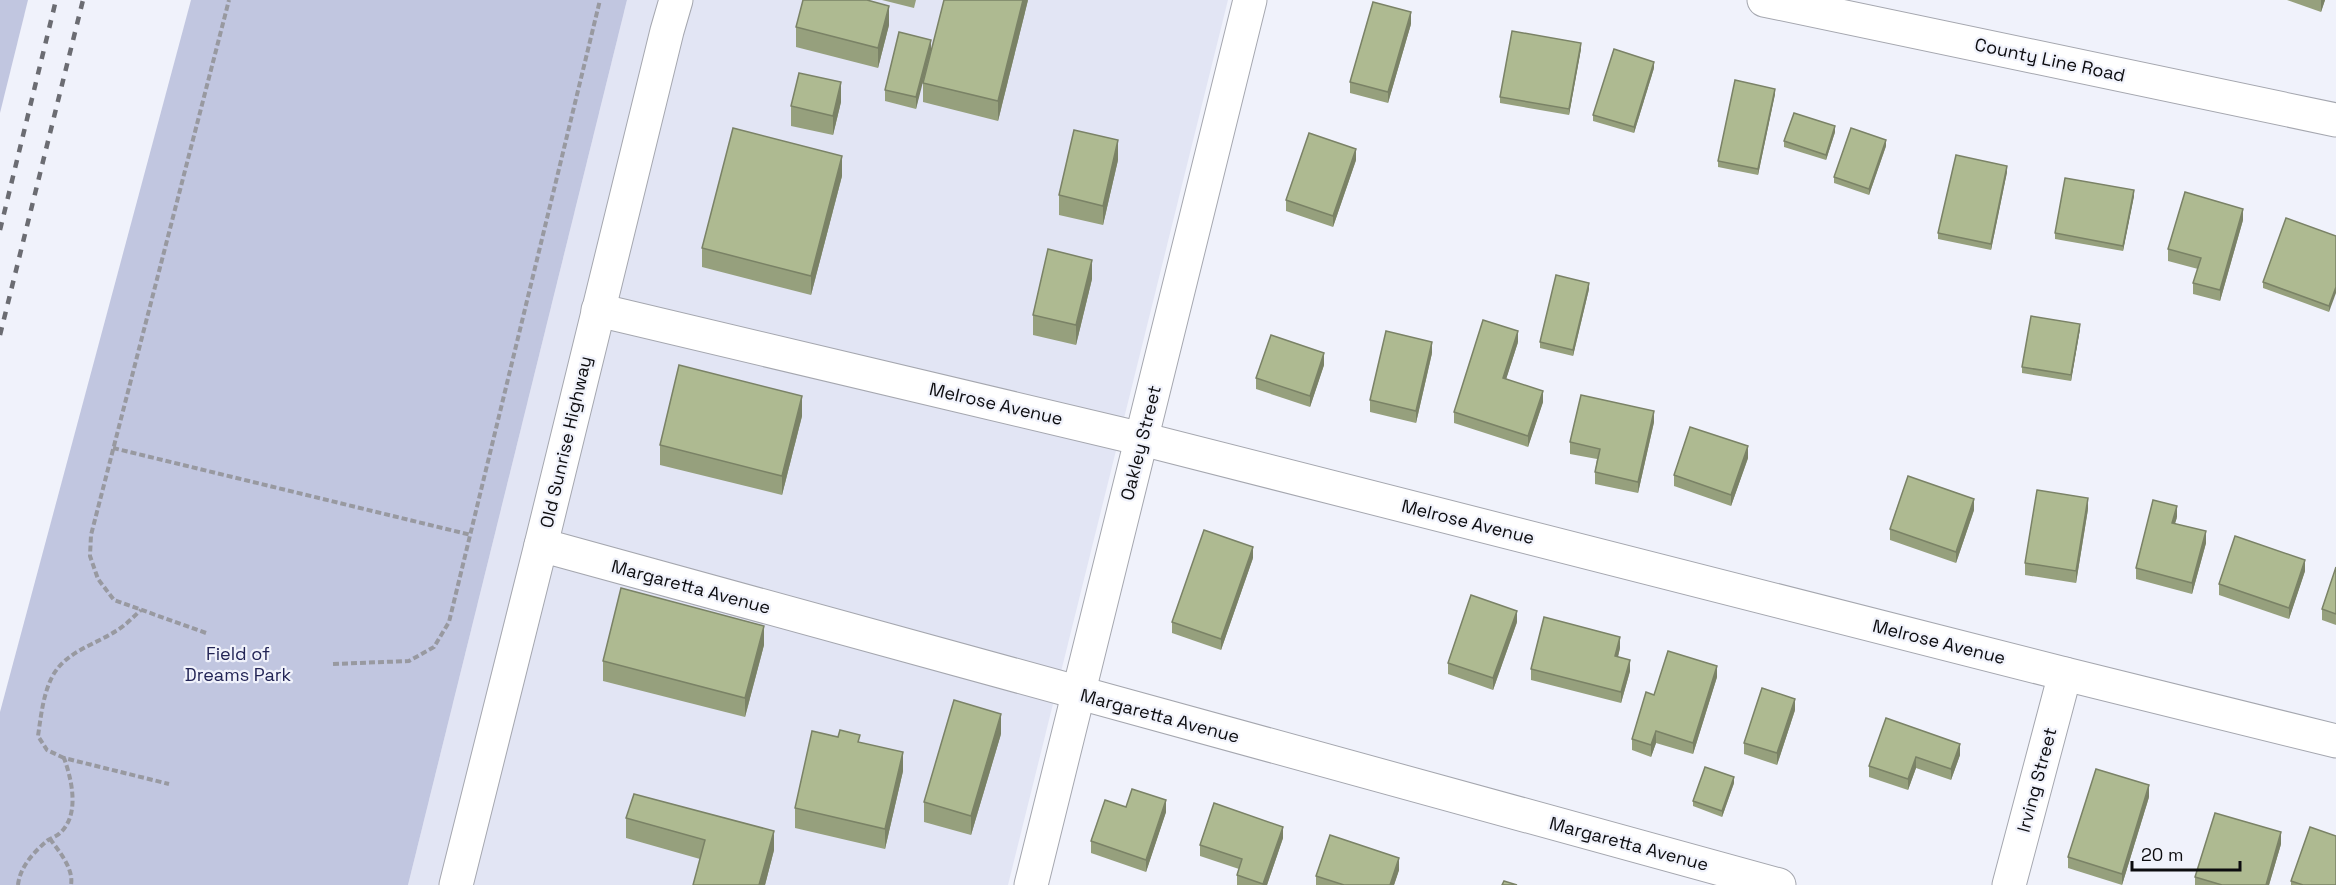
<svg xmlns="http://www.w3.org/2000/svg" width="2336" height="885" font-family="'Space Grotesk',sans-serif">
<rect width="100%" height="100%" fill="#f0f2fb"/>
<path fill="#e2e5f4" d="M627 0H1228L1008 885H408Z"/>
<g fill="#c1c6e0">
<path d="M0 0H28L0 113Z"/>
<path d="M191 0H627L408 885H0V712Z"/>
</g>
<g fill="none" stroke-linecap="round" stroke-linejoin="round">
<g stroke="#a5a7af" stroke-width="35">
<g id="street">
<path d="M598 310 1142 439 2065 674 2336 741"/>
<path d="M541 545 1779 885"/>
<path d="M1031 885 1250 0"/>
<path d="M2009 885 2065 674"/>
</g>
</g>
<g stroke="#a5a7af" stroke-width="35">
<g id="secondary">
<path d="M1764 0 2336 120"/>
<path d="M456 885 541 545 667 31 676 0"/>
</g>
</g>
<g stroke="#9899a0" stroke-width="4" stroke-dasharray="6 3" stroke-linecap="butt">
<path d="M113 448 471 535"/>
<path d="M206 633 114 600 98 579 90 556 91 535 229 0"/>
<path d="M333 664 409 661 434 647 449 622 600 0"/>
<path d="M64 758 47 750 38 736C41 716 43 695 52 677 65 652 94 645 116 631 125 626 133 617 141 610"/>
<path d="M50 839C59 851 74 869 71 885"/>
<path d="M18 885C20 866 35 851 48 840 52 838 57 836 60 833 80 815 72 780 64 758L169 784"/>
</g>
<use href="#street" stroke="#fff" stroke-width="33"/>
<use href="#secondary" stroke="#fff" stroke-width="33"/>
<g stroke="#6b6c72" stroke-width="4.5" stroke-dasharray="8 8" stroke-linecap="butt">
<path d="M0 230 56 0"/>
<path d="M0 335 83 0"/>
</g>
</g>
<g fill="#96a07d">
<path d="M882 0H916L914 8Z"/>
<path d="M1028 0 998 121 923 102V83Z"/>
<path d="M2287 0H2325L2321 12Z"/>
<path d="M1411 24 1388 103 1350 93V82Z"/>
<path d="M889 25 878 68 796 47V27Z"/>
<path d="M931 40 916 109 885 101V90Z"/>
<path d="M1581 49 1569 115 1500 103V97Z"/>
<path d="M1654 68 1634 133 1593 121V115Z"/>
<path d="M1775 94 1758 175 1718 167V161Z"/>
<path d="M841 102 833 135 791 126V106Z"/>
<path d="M1835 132 1826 160 1784 147V141Z"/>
<path d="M1886 146 1869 195 1834 183V177Z"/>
<path d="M1118 160 1103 225 1059 215V195Z"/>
<path d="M1356 160 1333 227 1286 211V200Z"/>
<path d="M2007 172 1991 250 1938 239V233Z"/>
<path d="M842 176 811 295 702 267V248Z"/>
<path d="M2134 196 2123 251 2055 239V233Z"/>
<path d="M2243 220 2220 301 2193 294V283L2198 269 2168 261V249Z"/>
<path d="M2336 236 2329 312 2263 288V282Z"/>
<path d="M1092 279 1076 345 1033 335V315Z"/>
<path d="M1589 289 1573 356 1540 348V342Z"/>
<path d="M2080 329 2071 381 2022 373V367Z"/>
<path d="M1518 342 1506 379 1543 402 1528 447 1454 423V412Z"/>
<path d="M1432 353 1416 423 1370 412V400Z"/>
<path d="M1324 365 1310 407 1256 389V378Z"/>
<path d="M802 416 782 495 660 465V445Z"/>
<path d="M1654 422 1638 493 1595 484V472L1597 459 1570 454V442Z"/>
<path d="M1748 458 1731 506 1674 486V475Z"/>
<path d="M2088 509 2076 583 2025 575V563Z"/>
<path d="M1974 510 1956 563 1890 540V529Z"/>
<path d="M2177 517 2175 523 2206 543 2192 594 2136 579V568Z"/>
<path d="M1253 558 1221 650 1172 633V622Z"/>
<path d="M2336 567V625L2322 620V609Z"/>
<path d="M2305 571 2289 619 2219 595V584Z"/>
<path d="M1517 622 1493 690 1448 674V663Z"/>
<path d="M764 645 745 717 603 681V661Z"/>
<path d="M1620 648 1618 657 1630 671 1621 703 1531 680V669Z"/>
<path d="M1717 677 1693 754 1656 743 1651 757 1632 750V739L1654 695Z"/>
<path d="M1795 710 1777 765 1744 754V743Z"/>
<path d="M1886 718 1960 755 1951 780 1916 768 1908 790 1869 777V766Z"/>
<path d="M1001 734 971 835 924 822V802Z"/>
<path d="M860 742 903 771 885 849 795 828V808Z"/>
<path d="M1734 783 1722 817 1693 806V801Z"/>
<path d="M2149 797 2122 885 2068 868V857Z"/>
<path d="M1126 807 1166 812 1146 872 1091 853V841Z"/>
<path d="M626 818 774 850 765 885H693L700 859 626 838Z"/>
<path d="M1283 838 1267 885H1237V875L1239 869 1200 856V845Z"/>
<path d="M2281 844 2269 885H2195V877Z"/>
<path d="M1399 870 1394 885H1316V876Z"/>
<path d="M2291 881 2336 885H2291Z"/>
</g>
<g fill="#7a8266">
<path d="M1023 0H1028L998 121V101Z"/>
<path d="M2321 0H2325L2321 12Z"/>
<path d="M889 6V25L878 68V48Z"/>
<path d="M1411 12V24L1388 103V92Z"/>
<path d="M931 40V51L916 109V97Z"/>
<path d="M1581 43V49L1569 115V109Z"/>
<path d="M1654 62V68L1634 133V127Z"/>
<path d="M841 82V102L833 135V116Z"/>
<path d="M1775 89V94L1758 175V169Z"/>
<path d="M1835 126V132L1826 160V155Z"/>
<path d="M1118 140V160L1103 225V206Z"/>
<path d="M1886 140V146L1869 195V189Z"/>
<path d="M1356 149V160L1333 227V216Z"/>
<path d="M842 156V176L811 295V276Z"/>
<path d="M2007 166V172L1991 250V244Z"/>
<path d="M2134 190V196L2123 251V246Z"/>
<path d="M2243 209V220L2220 301V290Z"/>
<path d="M1092 260V279L1076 345V325Z"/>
<path d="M1589 283V289L1573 356V350Z"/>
<path d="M2336 287V293L2329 312V306Z"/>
<path d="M2080 324V329L2071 381V375Z"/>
<path d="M1518 331V342L1503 389V378Z"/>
<path d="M1432 342V353L1416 423V411Z"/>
<path d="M1324 353V365L1310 407V396Z"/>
<path d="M1543 391V402L1528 447V436Z"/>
<path d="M802 396V416L782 495V476Z"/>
<path d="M1654 411V422L1638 493V482Z"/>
<path d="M1748 446V458L1731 506V495Z"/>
<path d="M2088 498V509L2076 583V571Z"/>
<path d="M1974 499V510L1956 563V552Z"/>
<path d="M2177 506V517L2172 534V523Z"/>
<path d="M2206 531V543L2192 594V583Z"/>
<path d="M1253 547V558L1221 650V639Z"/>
<path d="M2305 560V571L2289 619V608Z"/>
<path d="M1517 611V622L1493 690V678Z"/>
<path d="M764 626V645L745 717V698Z"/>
<path d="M1620 637V648L1615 668V656Z"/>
<path d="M1630 660V671L1621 703V692Z"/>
<path d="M1717 666V677L1693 754V743Z"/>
<path d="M1795 699V710L1777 765V753Z"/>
<path d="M1001 714V734L971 835V816Z"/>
<path d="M1656 731V743L1651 757V745Z"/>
<path d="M1960 744V755L1951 780V769Z"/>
<path d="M903 752V771L885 849V829Z"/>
<path d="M1916 757V768L1908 790V779Z"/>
<path d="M1734 777V783L1722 817V811Z"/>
<path d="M2149 785V797L2122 885V874Z"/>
<path d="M1166 800V812L1146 872V860Z"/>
<path d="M1283 827V838L1267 885H1263Z"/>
<path d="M774 831V850L765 885H759Z"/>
<path d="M2281 832V844L2269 885H2266Z"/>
<path d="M1399 858V870L1394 885H1390Z"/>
</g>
<g fill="#aeba91" stroke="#7a8266" stroke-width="1.5">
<path d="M803 0H867L889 6 878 48 796 27Z"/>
<path d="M944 0H1023L998 101 923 83Z"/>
<path d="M1373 2 1411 12 1388 92 1350 82Z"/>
<path d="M1512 31 1581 43 1569 109 1500 97Z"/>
<path d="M899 32 931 40 916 97 885 90Z"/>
<path d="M1614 49 1654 62 1634 127 1593 115Z"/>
<path d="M799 73 841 82 833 116 791 106Z"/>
<path d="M1735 80 1775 89 1758 169 1718 161Z"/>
<path d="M1794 113 1835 126 1826 155 1784 141Z"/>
<path d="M733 128 842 156 811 276 702 248Z"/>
<path d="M1851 128 1886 140 1869 189 1834 177Z"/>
<path d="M1074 130 1118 140 1103 206 1059 195Z"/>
<path d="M1309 133 1356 149 1333 216 1286 200Z"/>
<path d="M1956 155 2007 166 1991 244 1938 233Z"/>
<path d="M2065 178 2134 190 2123 246 2055 233Z"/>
<path d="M2185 192 2243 209 2220 290 2193 283 2201 258 2168 249Z"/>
<path d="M2286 218 2336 236V287L2329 306 2263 282Z"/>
<path d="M1048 249 1092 260 1076 325 1033 315Z"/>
<path d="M1556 275 1589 283 1573 350 1540 342Z"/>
<path d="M2031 316 2080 324 2071 375 2022 367Z"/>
<path d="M1483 320 1518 331 1503 378 1543 391 1528 436 1454 412Z"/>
<path d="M1386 331 1432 342 1416 411 1370 400Z"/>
<path d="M1271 335 1324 353 1310 396 1256 378Z"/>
<path d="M679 365 802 396 782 476 660 445Z"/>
<path d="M1581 395 1654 411 1638 482 1595 472 1600 449 1570 442Z"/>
<path d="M1690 427 1748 446 1731 495 1674 475Z"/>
<path d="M1908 476 1974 499 1956 552 1890 529Z"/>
<path d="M2037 490 2088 498 2076 571 2025 563Z"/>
<path d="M2153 500 2177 506 2172 523 2206 531 2192 583 2136 568Z"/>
<path d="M1204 530 1253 547 1221 639 1172 622Z"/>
<path d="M2235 536 2305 560 2289 608 2219 584Z"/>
<path d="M2336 567V614L2322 609Z"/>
<path d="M621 588 764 626 745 698 603 661Z"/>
<path d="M1471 595 1517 611 1493 678 1448 663Z"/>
<path d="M1544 617 1620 637 1615 656 1630 660 1621 692 1531 669Z"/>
<path d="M1668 651 1717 666 1693 743 1656 731 1651 745 1632 739 1646 692 1654 695Z"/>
<path d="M1762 688 1795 699 1777 753 1744 743Z"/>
<path d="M954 700 1001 714 971 816 924 802Z"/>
<path d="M1886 718 1960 744 1951 769 1916 757 1908 779 1869 766Z"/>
<path d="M840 730 860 735 858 742 903 752 885 829 795 808 812 731 838 737Z"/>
<path d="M1705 767 1734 777 1722 811 1693 801Z"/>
<path d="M2096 769 2149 785 2122 874 2068 857Z"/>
<path d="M1132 789 1166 800 1146 860 1091 841 1105 800 1126 807Z"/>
<path d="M634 794 774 831 759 885H693L705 840 626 818Z"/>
<path d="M1214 803 1283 827 1263 884 1237 875 1242 859 1200 845Z"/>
<path d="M2215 813 2281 832 2266 885H2222L2195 877Z"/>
<path d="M2310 827 2336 836V885H2303L2291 881Z"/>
<path d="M1330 835 1399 858 1390 885H1344L1316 876Z"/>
<path d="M1504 881 1517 885H1502Z"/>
</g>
<g text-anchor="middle" stroke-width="4.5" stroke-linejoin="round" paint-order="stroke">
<g font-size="18" fill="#0c0c0f" stroke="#f0f2fb">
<text transform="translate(2050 60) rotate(12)" y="6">County Line Road</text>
<text transform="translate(996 404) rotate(13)" y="6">Melrose Avenue</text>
<text transform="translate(566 442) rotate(-77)" y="6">Old Sunrise Highway</text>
<text transform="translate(1141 443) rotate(-76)" y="6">Oakley Street</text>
<text transform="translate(1468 522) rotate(14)" y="6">Melrose Avenue</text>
<text transform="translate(691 587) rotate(15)" y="6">Margaretta Avenue</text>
<text transform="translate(1939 642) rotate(14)" y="6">Melrose Avenue</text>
<text transform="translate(1160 716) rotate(15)" y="6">Margaretta Avenue</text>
<text transform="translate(2037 780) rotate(-75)" y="6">Irving Street</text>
<text transform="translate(1629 844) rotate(15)" y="6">Margaretta Avenue</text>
</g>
<g font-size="18" fill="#222455" stroke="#f0f2fb">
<text x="238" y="660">Field of<tspan x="238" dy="21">Dreams Park</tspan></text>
</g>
</g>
<path d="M2132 861v9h108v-9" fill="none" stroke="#0c0c0f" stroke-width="3"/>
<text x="2141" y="861" font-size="18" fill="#0c0c0f" stroke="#f0f2fb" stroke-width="4.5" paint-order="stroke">20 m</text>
</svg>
